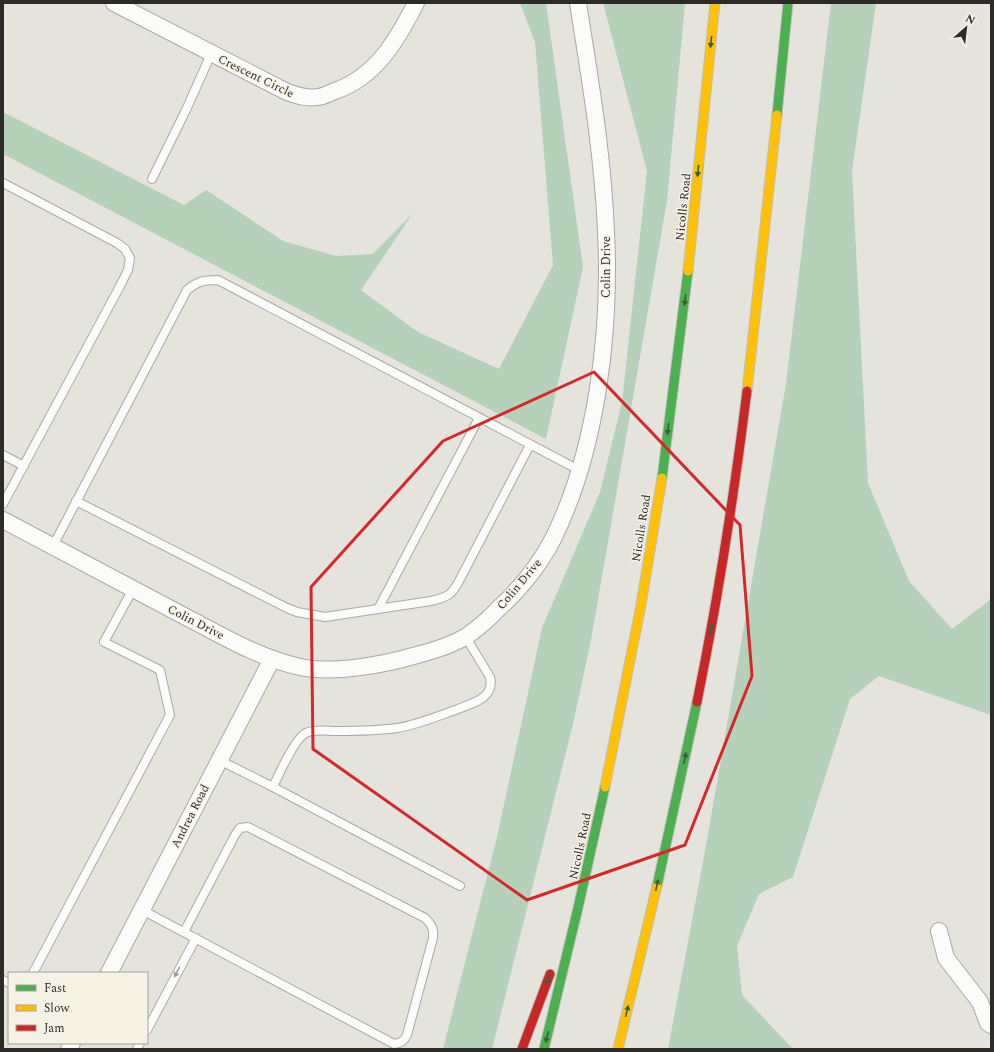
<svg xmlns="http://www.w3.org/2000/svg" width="994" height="1052" font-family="Spectral,serif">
<rect width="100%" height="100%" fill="#e4e3dc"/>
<g fill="#b6d1ba">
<path d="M520 3H546L583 267 546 439 3 154V112L184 205 206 190 283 241 336 256 373 254 413 213 361 290 418 332 499 369 553 265 535 42Z"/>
<path d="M603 3H685L667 201 591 640 573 724 492 1049H443L497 837 542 628 600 492 622 402 647 171Z"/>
<path d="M831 3H876L852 171 868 483 909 581 952 629 991 599V715L879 676 850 699 793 877 759 894 737 946 742 995 793 1049H668L707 840 786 384Z"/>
</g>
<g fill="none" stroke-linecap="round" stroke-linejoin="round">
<g stroke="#a9a8a3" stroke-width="10">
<g id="lane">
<path d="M152 179 186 110 211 54"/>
<path d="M3 183 117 243 125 249 130 258 128 270 120 286 3 504"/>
<path d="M3 455 24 466"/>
<path d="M76 501 287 608 297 612 325 617 431 601C446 597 450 597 458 583L530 445"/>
<path d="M53 546 187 290C198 281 204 280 218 280L579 470"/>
<path d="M378 609 479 418"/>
<path d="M219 760 273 787C278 776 296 737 306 733 314 729 327 731 336 731 356 731 377 731 397 728 417 725 438 716 458 709 473 703 495 698 490 677L465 636"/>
<path d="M273 787 460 886"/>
<path d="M142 910 394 1044C401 1043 404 1041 407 1035L433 938C434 929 432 925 425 918L248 827 240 828 235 835 184 932"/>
<path d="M33 973 170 715 160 670 104 642 133 589"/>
<path d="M3 980 9 983"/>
<path d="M147 1030 196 938"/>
<path d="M137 1049 140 1043"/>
</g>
</g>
<g stroke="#a9a8a3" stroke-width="18">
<g id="street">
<path d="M114 3 287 92C296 95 307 99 317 97 323 97 329 93 335 91 376 77 397 40 416 3"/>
<path d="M3 520C64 552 125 585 186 617 223 636 259 658 300 667 334 674 383 665 417 655 433 651 452 645 467 636 478 628 489 619 498 609 520 589 539 566 553 539 597 450 611 331 606 232 603 155 590 79 578 3"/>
<path d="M939 931 946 958 980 1002 988 1023 991 1025"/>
<path d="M109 973 272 659"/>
<path d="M69 1049 72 1043"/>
</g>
</g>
<g stroke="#c0bebb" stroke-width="11">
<g id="fast">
<path d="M777 115 788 3"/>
<path d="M662 478 688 271"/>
<path d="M657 886 697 702"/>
<path d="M544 1049 578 908 605 787"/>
</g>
</g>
<g stroke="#c0bebb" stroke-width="11">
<g id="slow">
<path d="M688 271 715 3"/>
<path d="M747 391 777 115"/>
<path d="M605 787 641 605 662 478"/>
<path d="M618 1049 657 886"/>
</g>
</g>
<g stroke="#c0bebb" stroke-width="11">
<g id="jam">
<path d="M697 702C718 599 734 496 747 391"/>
<path d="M522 1049 550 974"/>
</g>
</g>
<use href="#lane" stroke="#fbfbfa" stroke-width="8"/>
<use href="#street" stroke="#fbfbfa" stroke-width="16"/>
<use href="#fast" stroke="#4caf50" stroke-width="9"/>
<use href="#slow" stroke="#ffc107" stroke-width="9"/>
<use href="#jam" stroke="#c62828" stroke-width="9"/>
</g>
<defs><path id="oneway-solid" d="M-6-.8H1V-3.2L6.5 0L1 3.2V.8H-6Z"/></defs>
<g fill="#396037">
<use href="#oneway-solid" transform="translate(711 42) rotate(96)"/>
<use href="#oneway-solid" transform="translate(698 171) rotate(96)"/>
<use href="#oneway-solid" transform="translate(685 300) rotate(97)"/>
<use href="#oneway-solid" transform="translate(668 429) rotate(98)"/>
<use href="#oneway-solid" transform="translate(711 630) rotate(-80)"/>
<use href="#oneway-solid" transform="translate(685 758) rotate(-78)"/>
<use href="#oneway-solid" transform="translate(657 885) rotate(-77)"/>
<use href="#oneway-solid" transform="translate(548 979) rotate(111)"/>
<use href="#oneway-solid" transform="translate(627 1011) rotate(-76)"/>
<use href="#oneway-solid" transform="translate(547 1037) rotate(104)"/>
</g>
<use fill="#9e9d9b" href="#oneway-solid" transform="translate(177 972) rotate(118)"/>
<path fill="none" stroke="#d62828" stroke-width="3" stroke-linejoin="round" d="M594 372 740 525 752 676 685 845 527 900 313 749 311 587 443 441Z"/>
<g text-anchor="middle" stroke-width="3" stroke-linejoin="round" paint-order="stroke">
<g font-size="12" fill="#2d2b27" stroke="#f5f2e5">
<text transform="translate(256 76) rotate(26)" y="4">Crescent Circle</text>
<text transform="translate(683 207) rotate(-84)" y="4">Nicolls Road</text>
<text transform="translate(606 267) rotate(-90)" y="4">Colin Drive</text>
<text transform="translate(641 528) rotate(-81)" y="4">Nicolls Road</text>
<text transform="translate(519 584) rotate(-50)" y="4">Colin Drive</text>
<text transform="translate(196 622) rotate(27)" y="4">Colin Drive</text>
<text transform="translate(190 816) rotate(-63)" y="4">Andrea Road</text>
<text transform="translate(580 846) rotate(-78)" y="4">Nicolls Road</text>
</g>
</g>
<rect width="994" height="1052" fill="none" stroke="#2d2b27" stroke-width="8"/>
<rect x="8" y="972" width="140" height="72" fill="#f5f2e5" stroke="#a5a299"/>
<rect x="16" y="985" width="20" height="6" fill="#4caf50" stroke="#a5a299"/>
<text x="44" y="992" font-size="12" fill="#2d2b27">Fast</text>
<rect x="16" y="1005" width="20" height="6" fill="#ffc107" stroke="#a5a299"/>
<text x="44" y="1012" font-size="12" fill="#2d2b27">Slow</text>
<rect x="16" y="1025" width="20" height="6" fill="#c62828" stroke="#a5a299"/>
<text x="44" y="1032" font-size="12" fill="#2d2b27">Jam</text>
<g transform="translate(966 28) rotate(28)" stroke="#f5f2e5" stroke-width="3" paint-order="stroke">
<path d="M0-3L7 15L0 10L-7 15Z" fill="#2d2b27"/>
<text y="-6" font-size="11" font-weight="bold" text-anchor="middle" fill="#2d2b27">N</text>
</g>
</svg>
